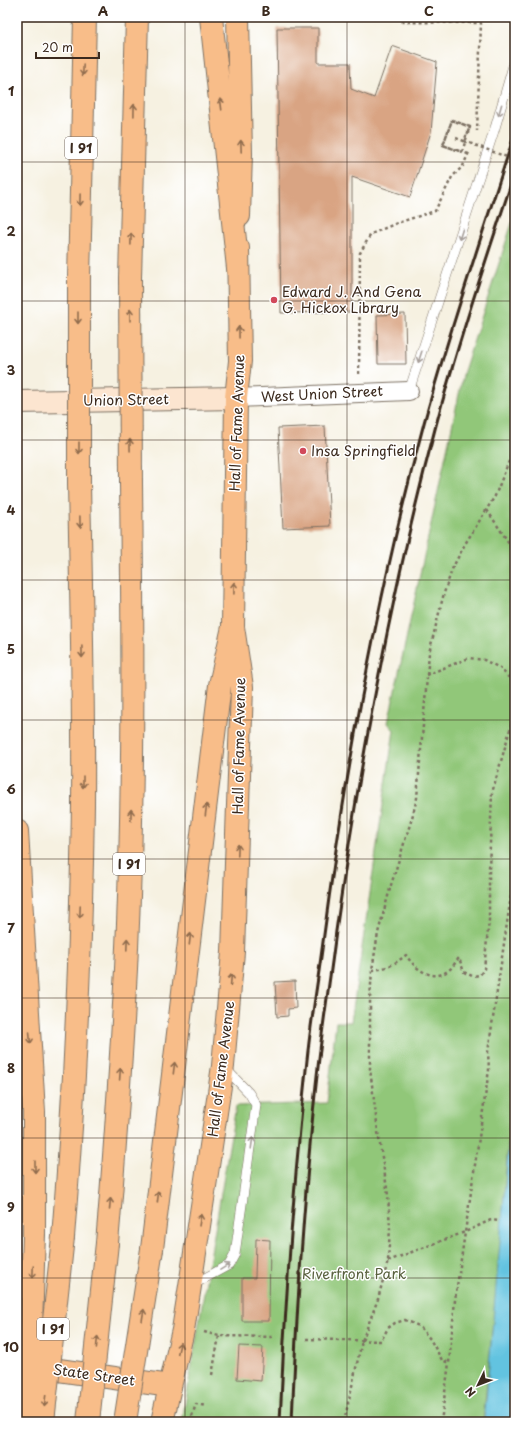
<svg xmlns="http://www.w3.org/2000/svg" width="532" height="1439" font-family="'Playpen Sans',sans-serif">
<rect width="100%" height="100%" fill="#fff"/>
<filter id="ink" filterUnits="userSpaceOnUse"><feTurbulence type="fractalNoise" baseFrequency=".025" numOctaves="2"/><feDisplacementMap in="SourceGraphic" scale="8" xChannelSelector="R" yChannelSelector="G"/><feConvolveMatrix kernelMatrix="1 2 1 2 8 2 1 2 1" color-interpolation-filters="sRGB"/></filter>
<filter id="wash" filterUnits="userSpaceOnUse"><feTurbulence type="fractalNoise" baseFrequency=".012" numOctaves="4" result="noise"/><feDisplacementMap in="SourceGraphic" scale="16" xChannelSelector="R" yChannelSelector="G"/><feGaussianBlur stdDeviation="0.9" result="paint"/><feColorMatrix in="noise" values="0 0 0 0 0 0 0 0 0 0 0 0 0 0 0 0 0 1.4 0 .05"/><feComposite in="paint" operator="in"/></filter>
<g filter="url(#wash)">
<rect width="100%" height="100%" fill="#f6f1e1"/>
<path fill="#91c779" stroke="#66784c" d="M515 214V1040L501 1245 483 1422H182L236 1106 327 1103 336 1022H351L394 730 388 723 464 371Z"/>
<path fill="#62c3e0" stroke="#4e767f" d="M515 1073V1422H484Z"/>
<g id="blocks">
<g fill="#d9a483">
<path d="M277 28H318V63H350L351 89 374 98 392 46 437 62 431 132 410 197 352 177V312L281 313Z"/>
<path d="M405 314 406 364H378L377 315Z"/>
<path d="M325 426 330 526 283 528 278 428Z"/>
<path d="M295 981 296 1008 288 1009V1016L277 1017 275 982Z"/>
<path d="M256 1239 270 1240 269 1321H242V1278H255Z"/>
<path d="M239 1346 263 1347 261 1381 237 1379Z"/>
</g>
</g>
</g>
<g filter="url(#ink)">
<use href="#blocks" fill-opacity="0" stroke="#7c7062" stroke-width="1"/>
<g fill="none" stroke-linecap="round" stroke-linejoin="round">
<g stroke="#7c7062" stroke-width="10">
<g id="lane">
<path d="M409 391 495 128 515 59"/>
<path d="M192 1285 229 1265 235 1254 256 1105 249 1093 225 1068"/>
</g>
</g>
<g stroke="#7c7062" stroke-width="20">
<path id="street" d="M236 398 409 391"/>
</g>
<g stroke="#7c7062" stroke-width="24">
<path id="secondary" d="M17 402 236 398"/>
</g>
<g stroke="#7c7062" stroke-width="24">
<g id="primary">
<path d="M238 17 241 154 239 216"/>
<path d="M17 1364 170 1386"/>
<path d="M162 1422 183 1330 190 1286 223 1066 233 952 242 687 233 627 236 398 240 361 238 248"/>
</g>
</g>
<g stroke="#7c7062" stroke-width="24">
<g id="highway">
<path d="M211 17 238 268"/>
<path d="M130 278 137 17"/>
<path d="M79 279 85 17"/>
<path d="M17 831 34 1112V1233"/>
<path d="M63 1237C75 1093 81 949 83 805 84 698 81 590 79 483"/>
<path d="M107 1243C115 1152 121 1060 126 969 134 807 133 645 131 484"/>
<path d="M152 1249 220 685 233 627"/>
</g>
</g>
<g stroke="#7c7062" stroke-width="2.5" stroke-dasharray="3 3" stroke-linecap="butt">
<path d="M399 17 401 22 481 23 477 131"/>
<path d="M456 138 464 141 470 127 452 120 443 145 462 152 470 127 452 120 443 145 468 154"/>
<path d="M359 374 360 253 371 234 397 223 435 211 452 177 463 166 470 150"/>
<path d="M487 510 515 552"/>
<path d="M426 675 469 658 484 660 500 668 511 680 515 691"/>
<path d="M372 970C386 969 395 964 406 955 415 969 433 983 449 970 453 967 456 961 459 958L464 972 472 976 480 975 484 969 489 920V869L492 793 515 712"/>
<path d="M388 1261 465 1232 491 1220 499 1221"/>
<path d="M204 1332 219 1336"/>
<path d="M306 1339 381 1341 388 1328 395 1323 405 1320 419 1326 430 1339 442 1360 449 1363"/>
<path d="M212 1375 219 1336 275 1337"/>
<path d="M190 1422 196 1404 206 1406"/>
<path d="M344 1422 362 1341 378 1299 388 1261 390 1228 388 1195 378 1132 370 1069V999L372 970 378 933 391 885 412 818 417 798 429 653 444 593 453 567 465 544 495 496 515 446"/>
<path d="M441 1422 449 1363 455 1300 489 1070 488 1052 515 869"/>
</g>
<use href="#lane" stroke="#fff" stroke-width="9"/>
<use href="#street" stroke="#fff" stroke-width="18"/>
<use href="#secondary" stroke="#fce5d0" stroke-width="22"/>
<use href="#primary" stroke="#f8bd89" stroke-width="22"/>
<use href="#highway" stroke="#f8bd89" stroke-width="22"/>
<g stroke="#3b2a1e" stroke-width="3">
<path d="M280 1422C285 1301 294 1180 307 1060 311 1020 318 981 323 942 346 767 378 593 424 423 451 325 484 229 515 133"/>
<path d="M292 1422C297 1300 305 1179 319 1058 324 1016 331 973 336 931 360 762 391 594 435 429 458 342 487 257 515 172"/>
</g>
<g stroke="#7c7062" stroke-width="24" stroke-linecap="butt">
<g id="highway-bridge">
<path d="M130 278 131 484"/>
<path d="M79 279V483"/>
<path d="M28 1422 34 1233"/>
<path d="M43 1422 63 1237"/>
<path d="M88 1422 107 1243"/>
<path d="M125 1422 152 1249"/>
</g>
</g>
<path stroke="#7c7062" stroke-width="2.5" stroke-dasharray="3 3" stroke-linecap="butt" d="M464 141 515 160"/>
<use href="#highway-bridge" stroke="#f8bd89" stroke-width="22"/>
</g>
<defs><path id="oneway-shaft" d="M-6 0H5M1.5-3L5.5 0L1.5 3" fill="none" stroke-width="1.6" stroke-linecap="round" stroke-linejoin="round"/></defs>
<g stroke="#906c4e">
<use href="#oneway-shaft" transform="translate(83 70) rotate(92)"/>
<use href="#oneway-shaft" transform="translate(221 104) rotate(-97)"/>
<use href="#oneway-shaft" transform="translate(134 110) rotate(-89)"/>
<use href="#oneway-shaft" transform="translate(241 146) rotate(-92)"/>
<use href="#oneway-shaft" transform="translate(80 200) rotate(91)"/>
<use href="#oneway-shaft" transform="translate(131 239) rotate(-89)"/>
<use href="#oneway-shaft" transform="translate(130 315) rotate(-90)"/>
<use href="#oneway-shaft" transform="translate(78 318) rotate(90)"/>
<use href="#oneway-shaft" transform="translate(239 332) rotate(-91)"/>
<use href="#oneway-shaft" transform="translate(130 445) rotate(-91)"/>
<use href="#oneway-shaft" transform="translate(79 448) rotate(90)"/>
<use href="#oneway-shaft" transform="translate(80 522) rotate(89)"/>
<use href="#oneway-shaft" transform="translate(234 588) rotate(-89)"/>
<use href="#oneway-shaft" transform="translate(82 652) rotate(89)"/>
<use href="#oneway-shaft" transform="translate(83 782) rotate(90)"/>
<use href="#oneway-shaft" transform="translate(206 810) rotate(-83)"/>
<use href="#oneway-shaft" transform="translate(131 815) rotate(-89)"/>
<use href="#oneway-shaft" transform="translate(238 850) rotate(-88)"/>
<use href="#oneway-shaft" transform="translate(80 912) rotate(92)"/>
<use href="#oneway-shaft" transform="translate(190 939) rotate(-83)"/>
<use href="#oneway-shaft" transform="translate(127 944) rotate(-88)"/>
<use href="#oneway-shaft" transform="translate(231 980) rotate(-85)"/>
<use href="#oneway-shaft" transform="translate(30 1038) rotate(86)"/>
<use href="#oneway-shaft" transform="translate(174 1068) rotate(-83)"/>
<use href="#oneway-shaft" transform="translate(120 1074) rotate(-86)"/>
<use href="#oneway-shaft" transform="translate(35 1167) rotate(90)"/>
<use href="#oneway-shaft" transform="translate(158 1197) rotate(-83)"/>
<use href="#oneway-shaft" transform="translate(110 1204) rotate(-85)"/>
<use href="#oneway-shaft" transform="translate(200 1220) rotate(-81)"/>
<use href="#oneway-shaft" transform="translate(33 1272) rotate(92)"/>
<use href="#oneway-shaft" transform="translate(143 1315) rotate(-81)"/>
<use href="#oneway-shaft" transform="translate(97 1342) rotate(-84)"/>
<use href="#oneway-shaft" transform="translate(179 1348) rotate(-77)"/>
<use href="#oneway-shaft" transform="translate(45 1401) rotate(97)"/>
</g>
<g stroke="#a79f9a">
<use href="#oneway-shaft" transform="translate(500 110) rotate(106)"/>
<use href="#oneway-shaft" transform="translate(461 234) rotate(108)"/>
<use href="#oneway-shaft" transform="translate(420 357) rotate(108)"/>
<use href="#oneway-shaft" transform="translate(252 1143) rotate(-82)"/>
<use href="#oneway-shaft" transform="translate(225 1267) rotate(-32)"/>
</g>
</g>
<path fill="none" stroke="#3b2a1e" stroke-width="1" stroke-opacity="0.55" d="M185 17V1422M347 17V1422M17 162H515M17 301H515M17 440H515M17 580H515M17 720H515M17 859H515M17 998H515M17 1138H515M17 1278H515"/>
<g fill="#d1495b" stroke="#fff" stroke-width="1.5">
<circle cx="274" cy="300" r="4"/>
<circle cx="303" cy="451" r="4"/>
</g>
<g text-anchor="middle" stroke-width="3" stroke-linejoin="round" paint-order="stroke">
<g fill="#fff" stroke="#766a62" stroke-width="1">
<rect x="65" y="137" width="32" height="22" rx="3"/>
<rect x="113" y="853" width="32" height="22" rx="3"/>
<rect x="37" y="1318" width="32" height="22" rx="3"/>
</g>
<g font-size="13" font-weight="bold" fill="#3b2a1e">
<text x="81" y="153">I 91</text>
<text x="129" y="869">I 91</text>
<text x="53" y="1334">I 91</text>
</g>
<g font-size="14" fill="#3b2a1e" stroke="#fff" text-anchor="start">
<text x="282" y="297">Edward J. And Gena<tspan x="282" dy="16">G. Hickox Library</tspan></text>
<text x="311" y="456">Insa Springfield</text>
</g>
<g font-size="14" fill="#3b2a1e" stroke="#fff">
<text transform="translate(322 394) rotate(-3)" y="5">West Union Street</text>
<text transform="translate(126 400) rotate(-1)" y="5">Union Street</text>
<text transform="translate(237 423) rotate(-88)" y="5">Hall of Fame Avenue</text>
<text transform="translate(239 746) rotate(-89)" y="5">Hall of Fame Avenue</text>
<text transform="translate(221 1069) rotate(-83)" y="5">Hall of Fame Avenue</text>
<text transform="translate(94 1375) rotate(8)" y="5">State Street</text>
</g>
<g font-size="14" fill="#59613e" stroke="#fff">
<text x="354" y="1279">Riverfront Park</text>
</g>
</g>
<rect width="532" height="1439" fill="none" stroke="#fff" stroke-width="44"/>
<g transform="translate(478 1385) rotate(227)" stroke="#ffffff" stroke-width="3" paint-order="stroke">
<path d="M0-3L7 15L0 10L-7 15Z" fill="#3b2a1e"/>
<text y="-6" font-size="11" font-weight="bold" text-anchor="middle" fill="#3b2a1e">N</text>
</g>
<path d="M36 52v6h63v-6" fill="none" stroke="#3b2a1e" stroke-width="2"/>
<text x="42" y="52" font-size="12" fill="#3b2a1e" stroke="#ffffff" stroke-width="3" paint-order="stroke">20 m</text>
<rect x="22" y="22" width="488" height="1395" fill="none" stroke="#3b2a1e" stroke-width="1.5"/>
<g font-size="13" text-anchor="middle" font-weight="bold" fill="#3b2a1e">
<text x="103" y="16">A</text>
<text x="266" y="16">B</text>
<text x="429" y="16">C</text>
<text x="11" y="96">1</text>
<text x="11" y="236">2</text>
<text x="11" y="375">3</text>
<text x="11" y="515">4</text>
<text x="11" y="654">5</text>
<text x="11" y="794">6</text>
<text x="11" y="933">7</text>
<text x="11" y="1073">8</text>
<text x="11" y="1212">9</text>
<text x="11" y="1352">10</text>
</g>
</svg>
